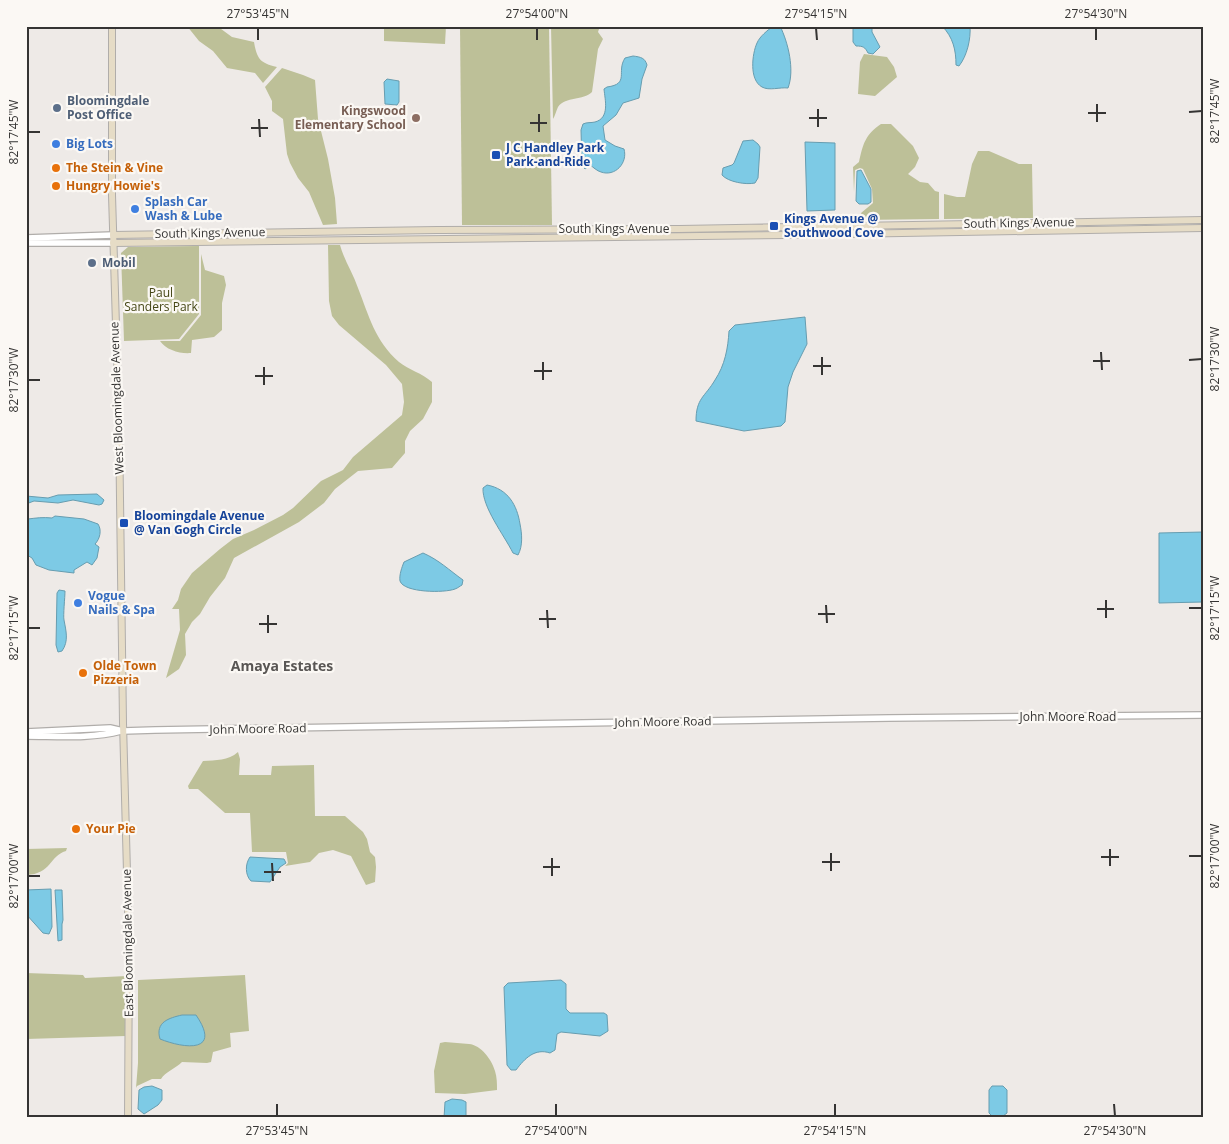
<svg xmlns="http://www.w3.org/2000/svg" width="1229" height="1144" font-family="'Open Sans',sans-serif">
<rect width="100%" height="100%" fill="#eeeae7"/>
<g fill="#bdc098">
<path d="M187 26H217L232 37 254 42C257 59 260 63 277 67L263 83 255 73 227 68 213 51 199 41Z"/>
<path d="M384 26H446L445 44 384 41Z"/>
<path d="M460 26H549L552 225H462Z"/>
<path d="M551 26H600L598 32 603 39 598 49 592 92C583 101 566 96 558 107 556 111 555 116 553 119Z"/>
<path d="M864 54 887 57 894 67 897 77 875 96 858 94 860 62Z"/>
<path d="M282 68 303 75 315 80 318 119 328 159 335 198 337 224 323 225 309 192 298 178 290 163 287 154 283 119 272 111V101L265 87Z"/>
<path d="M881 124H891L913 146 919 158 915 167 908 174 920 182 928 183 935 191 939 192V219L859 220 861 213 873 203 872 189 863 169 860 168 855 170 854 192 853 167 859 162C863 144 865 135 881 124Z"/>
<path d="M978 151H989L1019 164H1032L1033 218 944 219V194L957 197H965L972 164Z"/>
<path d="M328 245H340C344 260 353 273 358 288 369 316 375 341 399 362 409 370 422 373 432 382V402L423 419 410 431 405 441V453L392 468 358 471 335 489 324 503 299 522 234 558 225 578 210 597 200 614 192 622 185 634 186 655 179 669 166 678 180 630 179 609H172L178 600 181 589 192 573 220 549 233 539 254 530 283 515 293 508 321 481 343 470 353 457 402 415 404 402 402 384 386 365 339 325 332 316 329 301Z"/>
<path d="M199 246V314L179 339 124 341 121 253 128 247Z"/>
<path d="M201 254 205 270 224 276 226 285 222 303V330L214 337 192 340 191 353C180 354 166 350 160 341H180L201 315Z"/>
<path d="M238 752 240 759 239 775H271L272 766 314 765 315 816H345L363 832 367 839 370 852 375 857 376 867 375 882 366 885 351 856 333 850 319 853 310 862 285 866 288 863 286 852H252L250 813H225L198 789H189L188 786 203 761C216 760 228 761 238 752Z"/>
<path d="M67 848 66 851C49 856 52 874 26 875V849Z"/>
<path d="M26 973 83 975 85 978 127 976 126 1036 26 1039Z"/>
<path d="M245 975 249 1031 230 1033 231 1047 213 1052 211 1062 207 1063 182 1062C176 1068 165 1072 161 1079H152L137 1086 136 1088 138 1063V980Z"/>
<path d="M445 1042C453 1043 461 1043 469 1044 481 1045 492 1060 495 1071 497 1077 497 1084 497 1090L465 1094 435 1093 434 1071 440 1043Z"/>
</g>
<g fill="#7dcae5" stroke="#679db0">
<path d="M773 26H780C788 42 795 70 788 88 780 87 769 91 762 87 749 80 752 54 757 43 760 36 767 31 773 26Z"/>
<path d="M853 26H872V32L880 47 873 54 868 53C865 47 863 46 856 46L853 42Z"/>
<path d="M942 26H970C971 39 967 56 959 66L956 65C956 50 953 37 942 26Z"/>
<path d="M633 56C641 57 645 58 647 65L642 79 639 98 623 103 616 115 603 126 605 140 615 146 624 149C628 163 615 177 601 172 597 171 593 167 590 165L585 169 582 165 581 130 583 124C587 122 591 123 595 122 610 118 605 100 604 89L607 87C630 84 616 72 625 58Z"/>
<path d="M387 79 399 81V102L397 105 385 104 384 82Z"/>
<path d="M753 140 758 144 760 147 758 178 755 183C746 185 728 182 722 175L723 168 732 165 734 163 743 141Z"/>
<path d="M805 142 835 143V210L807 211Z"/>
<path d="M861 170 871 189V202L868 204H859L856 201 857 171Z"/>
<path d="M805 317 807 344 793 372 788 387 785 422 781 426 744 431 696 421C696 398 705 397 715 380 725 365 728 348 729 331L735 325Z"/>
<path d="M487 485C508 489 517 505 520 524 522 534 523 546 518 555L513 553C504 535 482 507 483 488Z"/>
<path d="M97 494 104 500 102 504 99 505 73 500 58 503 34 501 26 504V496L48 498 58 495Z"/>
<path d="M55 516 84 519 98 524C102 530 100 539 95 544L99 547 97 558 92 565 87 562 74 570V573L49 570 36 565 32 558 27 555 26 522 28 519C36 518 43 517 52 518Z"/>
<path d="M1203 532V602L1159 603V533Z"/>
<path d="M423 553C439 560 449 570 463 580L462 585C460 586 458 588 455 589 445 593 404 593 400 581 399 575 402 567 404 562Z"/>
<path d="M59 590 65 591C65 597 63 616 64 620 66 631 69 641 62 651L58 652 56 645 57 593Z"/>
<path d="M250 857 284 859 286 863 280 867 270 882 251 881C245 875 245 864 250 857Z"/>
<path d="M51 889 52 927 49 934 43 933 26 914V890Z"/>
<path d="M55 890H62L63 920 62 924V940L58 941Z"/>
<path d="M561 980 566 984V1009L570 1013H604L607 1015 608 1031 600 1036 561 1032 557 1034 555 1050 550 1053C535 1048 525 1058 516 1070H511L507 1065 504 987 508 983Z"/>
<path d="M182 1015H196C222 1053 185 1049 160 1039 155 1022 169 1018 182 1015Z"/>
<path d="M152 1086 162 1090V1100L158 1105 144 1114 138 1109 139 1090 144 1087Z"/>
<path d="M992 1086H1003L1007 1090V1113L1003 1116H992L989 1113V1090Z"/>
<path d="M452 1099 462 1100 466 1102V1118H444L445 1102Z"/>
</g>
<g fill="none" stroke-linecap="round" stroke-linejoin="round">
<g stroke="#b0adaa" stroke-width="8">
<g id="tertiary">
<path d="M26 238 113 235"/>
<path d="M26 243H113"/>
<path d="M26 732 110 728 123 731 155 730 889 718 1203 715"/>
<path d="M26 736C57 736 91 739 121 731"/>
</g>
</g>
<g stroke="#b0adaa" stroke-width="8">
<g id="secondary">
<path d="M112 26V195L119 423 123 723 129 947 128 1118"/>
<path d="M113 235 437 230 679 229 1203 220"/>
<path d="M113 243 786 235 1203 228"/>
</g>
</g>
<use href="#tertiary" stroke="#fff" stroke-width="5.5"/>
<use href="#secondary" stroke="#e6dcc6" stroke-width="6"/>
</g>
<path fill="none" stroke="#353433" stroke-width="2" d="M258 28V40M537 28V40M816 28 817 40M1096 28V40M1097 104V122M818 109V127M1189 112 1202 111M1088 113H1106M539 114V132M809 118H827M259 119 260 137M530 123H547M251 128H268M28 132H40M1101 352 1102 370M822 357V375M1189 360 1202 359M1093 361H1110M543 362V380M813 366H831M264 367V385M534 371H552M255 376H273M28 380H40M1106 600V618M826 605 827 623M1189 608H1202M1097 609H1114M547 610 548 628M818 614H835M268 615V633M539 619H556M259 624H277M28 628H40M1110 849V866M831 853V871M1189 856H1202M1101 857H1119M552 858V876M822 862H840M272 863 273 881M543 867H560M264 872H281M28 876H40M277 1104V1116M556 1104V1116M835 1104V1116M1114 1104 1115 1116"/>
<g fill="#5c6f8a" stroke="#fbf8f4" stroke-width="2">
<circle cx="57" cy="108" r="5"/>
<circle cx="92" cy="263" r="5"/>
</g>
<circle fill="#8d6e63" stroke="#fbf8f4" stroke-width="2" cx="416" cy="118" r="5"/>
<g fill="#3f7fe0" stroke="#fbf8f4" stroke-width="2">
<circle cx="56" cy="144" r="5"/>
<circle cx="135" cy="209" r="5"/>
<circle cx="78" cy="603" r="5"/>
</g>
<g fill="#1a4fb4" stroke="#fbf8f4" stroke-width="2">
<rect x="491" y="150" width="10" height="10" rx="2.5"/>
<rect x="769" y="221" width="10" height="10" rx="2.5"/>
<rect x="119" y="518" width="10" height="10" rx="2.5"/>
</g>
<g fill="#e8710a" stroke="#fbf8f4" stroke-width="2">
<circle cx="56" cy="168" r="5"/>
<circle cx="56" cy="186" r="5"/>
<circle cx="83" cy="673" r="5"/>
<circle cx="76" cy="829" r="5"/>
</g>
<g text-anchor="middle" stroke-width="4.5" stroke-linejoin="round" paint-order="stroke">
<g font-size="12" font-weight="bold" fill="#4e5e75" stroke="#fbf8f4" text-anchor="start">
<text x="67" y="105">Bloomingdale<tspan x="67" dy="14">Post Office</tspan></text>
<text x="102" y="267">Mobil</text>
</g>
<g font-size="12" font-weight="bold" fill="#785e54" stroke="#fbf8f4" text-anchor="end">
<text x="406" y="115">Kingswood<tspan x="406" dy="14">Elementary School</tspan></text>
</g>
<g font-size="12" font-weight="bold" fill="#366cbe" stroke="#fbf8f4" text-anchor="start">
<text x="66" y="148">Big Lots</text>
<text x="145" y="206">Splash Car<tspan x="145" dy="14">Wash &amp; Lube</tspan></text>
<text x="88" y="600">Vogue<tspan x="88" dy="14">Nails &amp; Spa</tspan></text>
</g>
<g font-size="12" font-weight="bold" fill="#164399" stroke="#fbf8f4" text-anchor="start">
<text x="506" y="152">J C Handley Park<tspan x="506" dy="14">Park-and-Ride</tspan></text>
<text x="784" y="223">Kings Avenue @<tspan x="784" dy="14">Southwood Cove</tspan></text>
<text x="134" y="520">Bloomingdale Avenue<tspan x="134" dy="14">@ Van Gogh Circle</tspan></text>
</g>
<g font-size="12" font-weight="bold" fill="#c56008" stroke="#fbf8f4" text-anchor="start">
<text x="66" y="172">The Stein &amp; Vine</text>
<text x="66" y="190">Hungry Howie's</text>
<text x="93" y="670">Olde Town<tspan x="93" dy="14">Pizzeria</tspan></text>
<text x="86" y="833">Your Pie</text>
</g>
<g font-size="12" fill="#353433" stroke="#fbf8f4">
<text transform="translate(1019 223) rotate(-1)" y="4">South Kings Avenue</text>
<text x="614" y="233">South Kings Avenue</text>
<text transform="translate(210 233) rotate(-1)" y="4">South Kings Avenue</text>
<text transform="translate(117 398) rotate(-92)" y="4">West Bloomingdale Avenue</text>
<text x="1068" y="721">John Moore Road</text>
<text transform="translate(663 722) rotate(-1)" y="4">John Moore Road</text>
<text transform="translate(258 729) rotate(-1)" y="4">John Moore Road</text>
<text transform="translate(128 943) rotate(-91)" y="4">East Bloomingdale Avenue</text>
</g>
<g font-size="12" fill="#454716" stroke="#fbf8f4">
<text x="161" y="297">Paul<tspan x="161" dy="14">Sanders Park</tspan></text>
</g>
<g font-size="14" font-weight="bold" fill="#595654" stroke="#fbf8f4">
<text x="282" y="671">Amaya Estates</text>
</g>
</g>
<rect width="1229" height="1144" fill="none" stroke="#fbf8f4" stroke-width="55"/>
<rect x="28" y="28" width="1174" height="1088" fill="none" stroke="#353433" stroke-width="2"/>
<g font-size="12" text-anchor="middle" fill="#353433">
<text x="258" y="18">27°53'45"N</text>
<text x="537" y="18">27°54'00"N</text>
<text x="816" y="18">27°54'15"N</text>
<text x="1096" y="18">27°54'30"N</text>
<text transform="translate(1215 111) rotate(-90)" y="4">82°17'45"W</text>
<text transform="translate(14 132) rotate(-90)" y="4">82°17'45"W</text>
<text transform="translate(1215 359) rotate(-90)" y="4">82°17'30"W</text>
<text transform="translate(14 380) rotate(-90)" y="4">82°17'30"W</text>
<text transform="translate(1215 608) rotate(-90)" y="4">82°17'15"W</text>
<text transform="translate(14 628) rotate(-90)" y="4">82°17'15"W</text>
<text transform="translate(1215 856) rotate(-90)" y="4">82°17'00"W</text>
<text transform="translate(14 876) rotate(-90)" y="4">82°17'00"W</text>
<text x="277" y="1135">27°53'45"N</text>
<text x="556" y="1135">27°54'00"N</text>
<text x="835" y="1135">27°54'15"N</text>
<text x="1115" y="1135">27°54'30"N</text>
</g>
</svg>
